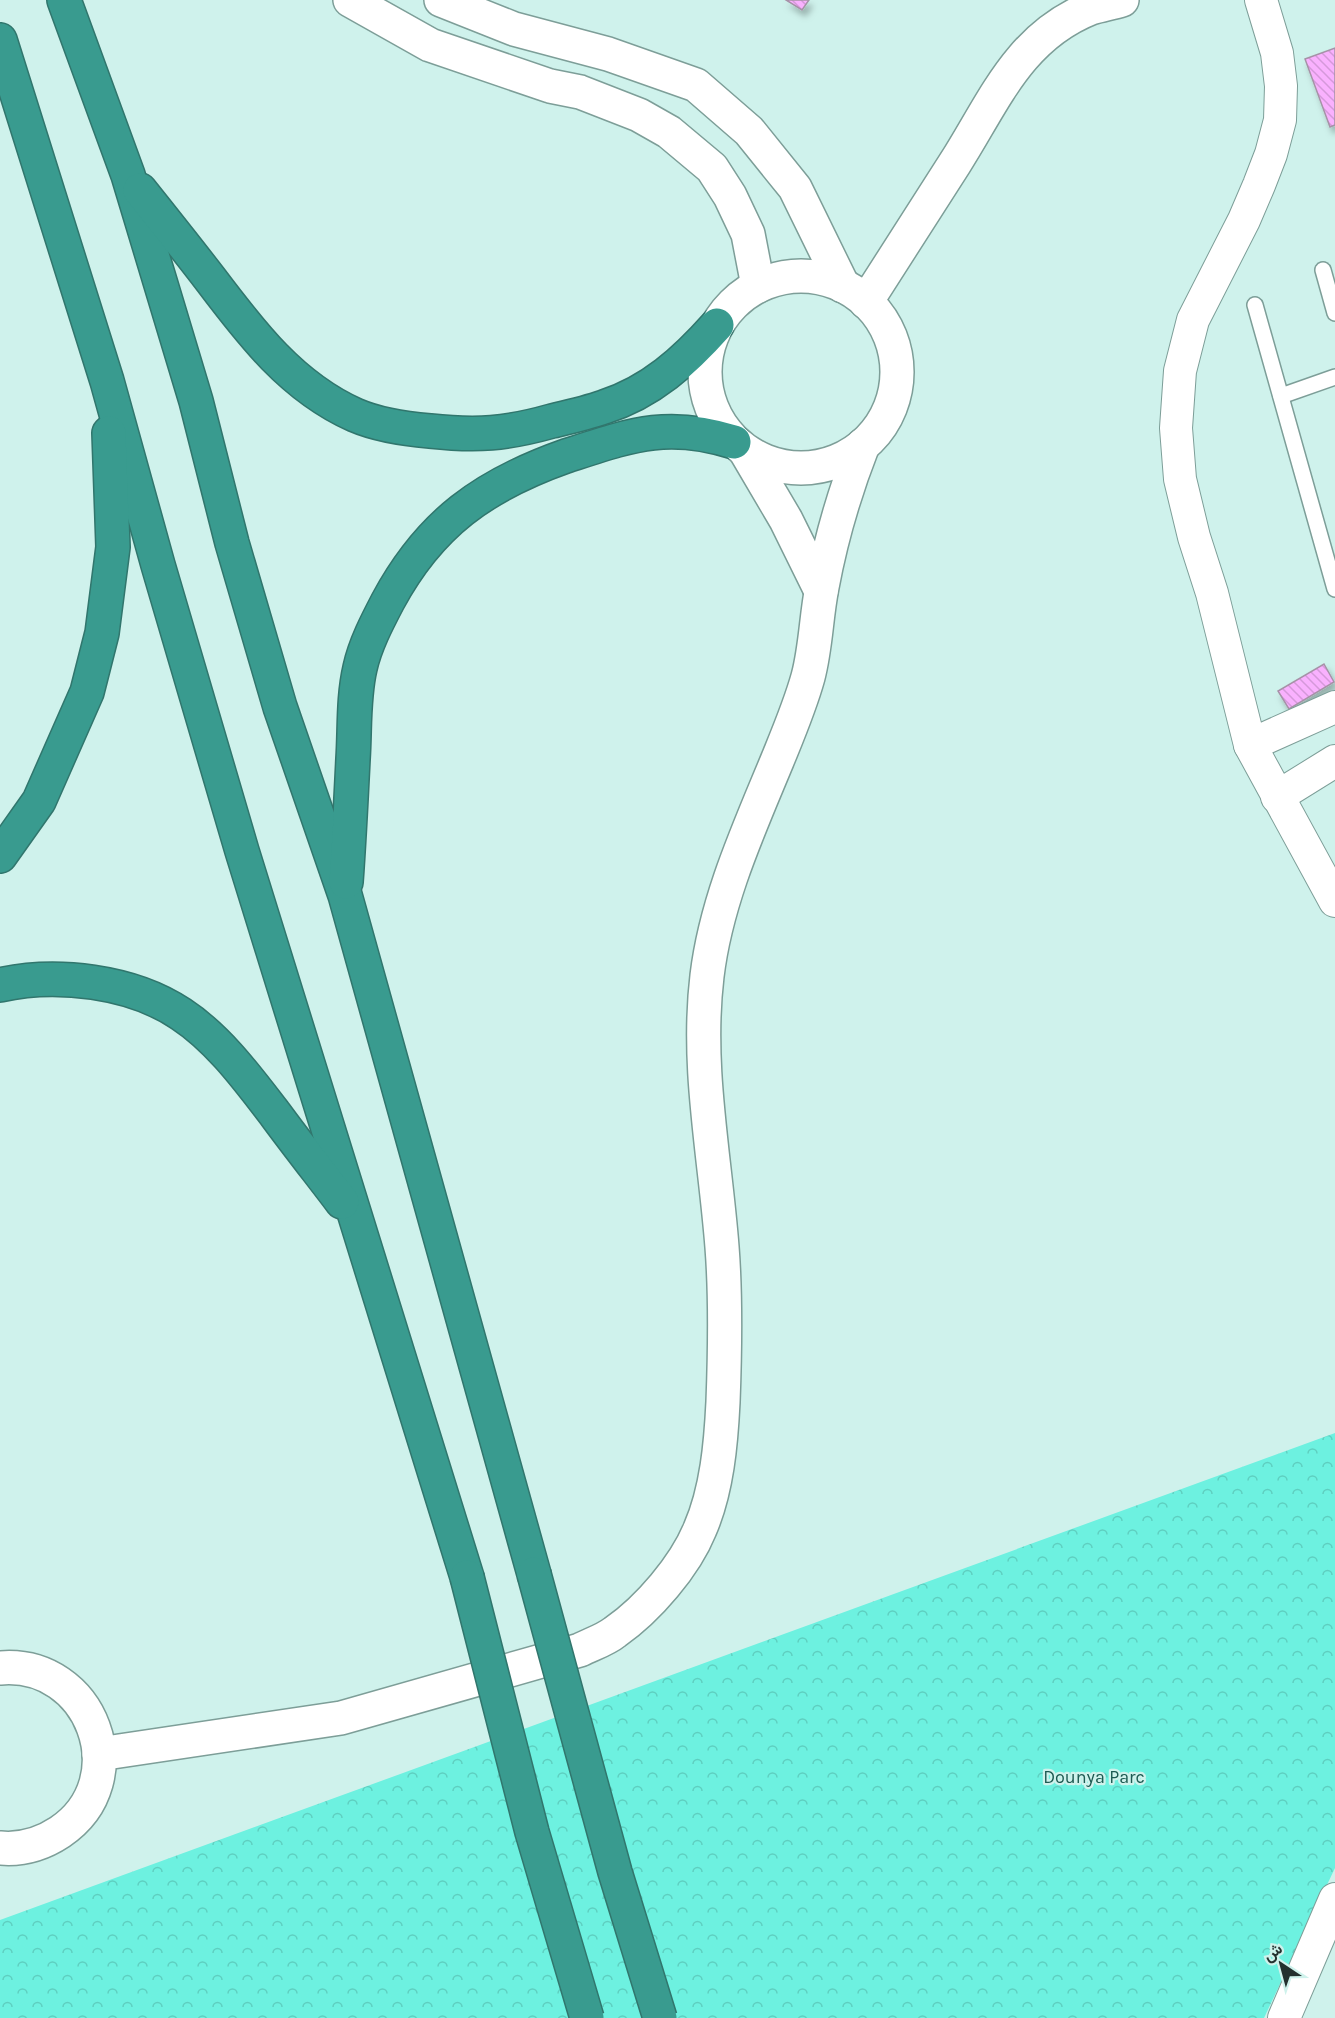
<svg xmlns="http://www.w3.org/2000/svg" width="1335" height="2018" font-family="Karla,Vazirmatn,sans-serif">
<defs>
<pattern id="park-crowns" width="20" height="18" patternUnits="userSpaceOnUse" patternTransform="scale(1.5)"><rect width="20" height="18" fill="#6df1e0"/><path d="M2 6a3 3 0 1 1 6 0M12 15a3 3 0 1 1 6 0" fill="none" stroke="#5ecfc0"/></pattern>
<pattern id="building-back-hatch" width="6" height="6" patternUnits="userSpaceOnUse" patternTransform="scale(1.5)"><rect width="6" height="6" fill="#f9b1fe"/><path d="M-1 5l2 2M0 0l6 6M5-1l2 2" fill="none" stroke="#d599da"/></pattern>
<filter id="shadow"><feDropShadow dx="3.5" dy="6" stdDeviation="3" flood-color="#0004"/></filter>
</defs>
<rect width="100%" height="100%" fill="#cff2ec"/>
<path fill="url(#park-crowns)" d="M1335 1433V1868L1264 2018H0V1920Z"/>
<g fill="url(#building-back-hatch)" stroke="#a692a7" stroke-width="1.5" filter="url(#shadow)">
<path d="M786 0H809L802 10Z"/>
<path d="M1335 48V125L1330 127 1305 59Z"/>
<path d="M1324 664 1334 682 1289 709 1278 691Z"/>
</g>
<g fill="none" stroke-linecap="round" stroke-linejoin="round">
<g stroke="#7d9e98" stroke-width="18">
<g id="service">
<path d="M1323 270 1335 313"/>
<path d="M1255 305 1335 589"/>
<path d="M1281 396 1335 377"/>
</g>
</g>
<g stroke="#7d9e98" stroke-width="34">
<g id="minor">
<path d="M1261 0 1277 53 1281 86 1280 120 1271 154 1259 185 1244 220 1193 320 1180 371 1176 428 1180 479 1194 537 1212 593 1250 745 1335 901"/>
<path d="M1250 745 1335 707"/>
<path d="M1277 797 1335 761"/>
<path d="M1284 2018 1335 1899"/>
</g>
</g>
<g stroke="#7d9e98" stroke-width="36">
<g id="tertiary">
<path d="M350 0 430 45 550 86 580 92 639 115 669 132 712 168 730 196 748 234 758 286"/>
<path d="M441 0 514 29 608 54 696 85 749 131 795 188 843 286"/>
<circle cx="801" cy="372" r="96"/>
<path d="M866 302C896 255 926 209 955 163 994 102 1018 37 1091 8 1101 5 1112 3 1122 0"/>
<path d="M746 452 786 520 821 591"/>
<path d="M0 1668C92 1660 137 1780 60 1832 42 1844 22 1850 0 1848"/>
<path d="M99 1754 341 1718 580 1650C592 1644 605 1640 615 1632 648 1609 685 1566 700 1529 717 1490 721 1443 723 1402 725 1350 726 1298 722 1247 715 1156 696 1067 707 976 716 901 748 831 777 761 788 734 800 706 808 677 816 647 816 617 822 587 831 538 845 491 863 445"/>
</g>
</g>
<g stroke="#31766d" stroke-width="36">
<g id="motorway">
<path d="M64 0 128 175 196 401 232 543 280 707 345 895 534 1574"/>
<path d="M0 40 107 381 158 565 242 851 467 1577"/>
<path d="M140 190C164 220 188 250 211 280 251 333 292 387 355 415 378 425 406 429 430 431 477 436 506 434 552 421 569 417 587 413 604 407 651 392 685 361 717 325"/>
<path d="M0 856 39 801 87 692 102 633 113 547 109 433"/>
<path d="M346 882C349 841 351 800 353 759 355 729 353 698 360 668 365 645 377 622 388 601 430 523 484 485 566 456 631 435 667 421 734 442"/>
<path d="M0 985C56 972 132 981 181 1014 219 1039 248 1079 275 1114 297 1144 320 1173 342 1202"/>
</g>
</g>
<use href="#service" stroke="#fff" stroke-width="15"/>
<use href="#minor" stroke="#fff" stroke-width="32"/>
<use href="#tertiary" stroke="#fff" stroke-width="33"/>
<use href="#motorway" stroke="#399b8f" stroke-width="33"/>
<g stroke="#31766d" stroke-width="36" stroke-linecap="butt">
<g id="motorway-bridge">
<path d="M534 1574 615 1872 660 2018"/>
<path d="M467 1577 532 1832 587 2018"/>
</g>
</g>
<use href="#motorway-bridge" stroke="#399b8f" stroke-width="33"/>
</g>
<g text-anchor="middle" stroke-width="4.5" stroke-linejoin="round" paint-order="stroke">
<g font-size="18" fill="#1c5a52" stroke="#cff2ec">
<text x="1094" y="1783">Dounya Parc</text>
</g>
</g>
<g transform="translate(1281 1964) rotate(324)" stroke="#cff2ec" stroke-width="4.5" paint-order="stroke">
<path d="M0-4.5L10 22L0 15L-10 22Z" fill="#23302e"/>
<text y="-9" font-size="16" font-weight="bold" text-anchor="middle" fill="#23302e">ش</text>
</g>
</svg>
